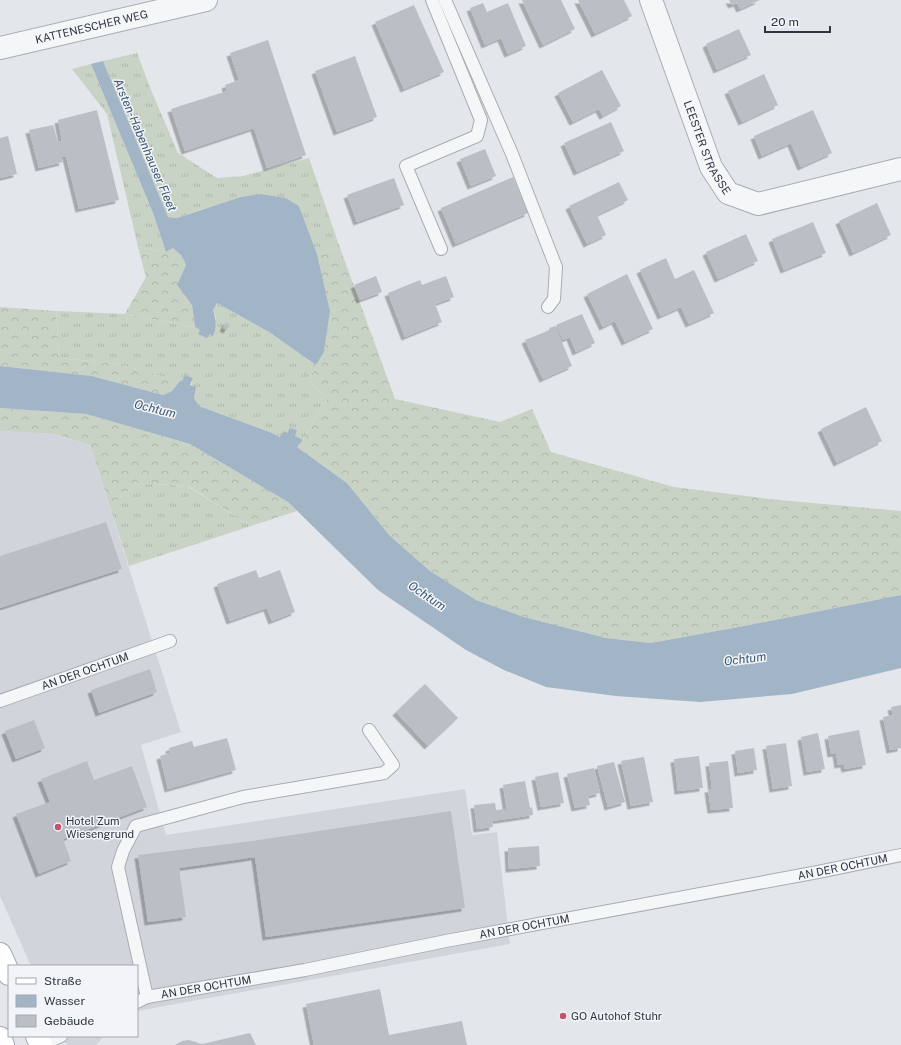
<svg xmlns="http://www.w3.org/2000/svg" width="901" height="1045" font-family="'Public Sans',sans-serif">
<defs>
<pattern id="grass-tufts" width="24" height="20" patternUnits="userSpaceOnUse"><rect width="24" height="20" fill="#c9d3c5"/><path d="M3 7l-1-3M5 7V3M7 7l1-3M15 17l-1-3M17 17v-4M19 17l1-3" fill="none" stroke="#adb6aa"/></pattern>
<pattern id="forest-crowns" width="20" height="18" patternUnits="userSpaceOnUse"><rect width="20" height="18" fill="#c9d3c5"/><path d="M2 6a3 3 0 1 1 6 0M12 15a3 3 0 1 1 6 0" fill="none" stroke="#adb6aa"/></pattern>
<filter id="shadow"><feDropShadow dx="-3.5" dy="3.5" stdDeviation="0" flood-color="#0004"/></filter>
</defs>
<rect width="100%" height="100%" fill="#e3e6ea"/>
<g fill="#d1d5db">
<path d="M0 431 55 434 90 445 181 732 141 745 166 835 465 789 472 835 497 832 510 944 137 1011V966H31L0 896Z"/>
<path d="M63 1036H104L96 1045H67Z"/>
</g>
<g fill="url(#grass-tufts)">
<path d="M137 53 151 90 178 153 217 178 243 176 309 158 340 248 317 254 299 206 286 198 261 194 200 210 177 218 168 217 103 61Z"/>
<path d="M91 64 153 213 166 252 138 247 107 114 72 69Z"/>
<path d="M217 303 269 332 316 365 309 381 327 399 303 440 287 433 281 437 272 433 199 406C193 397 189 388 193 378L185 375 182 382 119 364 59 358 56 311 125 314 195 327 209 334 216 318 213 310Z"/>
<path d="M137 483 187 486 251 526 129 566 110 507Z"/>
</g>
<g fill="url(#forest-crowns)">
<path d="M138 247 166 252 173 248 182 256 186 265 177 285 192 305 195 327 125 314 146 277Z"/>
<path d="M340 248 395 399 500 422 532 409 551 452 674 487 769 499 901 511V595L744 626 651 643 606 638 524 617 476 600 430 571 390 536 347 483 297 447 303 440 327 399 309 381 316 365 324 352 330 311 317 254Z"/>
<path d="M0 307 56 311 59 358 119 364 180 381 172 391 163 395 92 376 0 366Z"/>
<path d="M0 408 86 414 190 444 288 502 297 511 251 526 188 486 137 483 110 507 90 445 55 434 0 431Z"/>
</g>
<g fill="#a1b5c6">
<path d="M103 61 168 217 177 218 241 197 261 194 286 198 299 206 317 254 330 311 324 352 316 365 269 332 217 303 213 310C216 320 217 327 213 336L209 334 207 338 198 334 200 330 195 327 192 305 177 285 186 265 182 256 173 248 166 252 153 213 91 64Z"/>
<path d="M0 366 92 376 163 395 172 391 180 381H182L185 375 193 378 190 385 196 387 194 398 199 406 272 433 280 437 284 431 287 433 290 428 297 430 295 436 303 440 297 447 347 483 390 536 430 571 476 600 524 617 606 638 651 643 744 626 901 595V668L792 694 700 702 616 696 546 687 504 670 466 650 378 590 288 502 190 444 86 414 0 408Z"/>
</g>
<g fill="#babfc6" filter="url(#shadow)">
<path d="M522 0H561L575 29 543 45Z"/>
<path d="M578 0H624L632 16 595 34Z"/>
<path d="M729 0H760L740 9 737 3 732 5Z"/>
<path d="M483 3 487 12 508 3 526 46 508 54 501 38 485 45 470 8Z"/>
<path d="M414 5 444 72 404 89 375 22Z"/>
<path d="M739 29 751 55 717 70 706 44Z"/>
<path d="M268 40 306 155 267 168 254 128 185 151 171 109 227 91 225 85 239 80 230 53Z"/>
<path d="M355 56 377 117 337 132 315 71Z"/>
<path d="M602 70 621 106 603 116 599 109 573 122 558 93Z"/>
<path d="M764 74 778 105 742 122 728 91Z"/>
<path d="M97 110 119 200 79 209 66 156 61 157 63 162 39 168 29 130 53 125 58 142 62 141 58 120Z"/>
<path d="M813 110 832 153 801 167 791 143 762 156 754 136Z"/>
<path d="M611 122 624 151 577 172 564 143Z"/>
<path d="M8 136 17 174 0 178V138Z"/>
<path d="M485 149 496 176 471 186 460 159Z"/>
<path d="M513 177 528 213 456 244 441 208Z"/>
<path d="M394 178 404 205 357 222 347 195Z"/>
<path d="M619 182 628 200 597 215 606 235 587 244 569 206Z"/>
<path d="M877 203 891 235 853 253 839 221Z"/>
<path d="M813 222 826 253 784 270 772 239Z"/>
<path d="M746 234 758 261 718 279 706 252Z"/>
<path d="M666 258 675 279 694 270 714 313 689 324 681 307 661 316 640 270Z"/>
<path d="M627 274 653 329 625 342 615 321 603 327 587 294Z"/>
<path d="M376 276 382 292 360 300 354 285Z"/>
<path d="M446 276 454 297 435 304 442 322 405 337 388 293 420 280 422 285Z"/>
<path d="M582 314 595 343 576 352 570 337 563 340 556 325Z"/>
<path d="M226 322 230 325 227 330 223 328Z"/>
<path d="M555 326 572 366 543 379 525 340 550 330 549 328Z"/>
<path d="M866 407 882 441 837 463 821 429Z"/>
<path d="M106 522 122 569 0 608V556Z"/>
<path d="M256 570 259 578 280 570 295 612 272 621 267 608 230 621 217 584Z"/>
<path d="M150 669 157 692 99 713 91 690Z"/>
<path d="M425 684 458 718 428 746 396 712Z"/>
<path d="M901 705V748L890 750 883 717 893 715 891 707Z"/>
<path d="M34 720 45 748 16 759 5 731Z"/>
<path d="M859 730 866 765 845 769 844 764 838 765 836 753 831 754 828 736Z"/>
<path d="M818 733 825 769 807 772 801 737Z"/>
<path d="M227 738 236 770 168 789 160 756 170 753 169 748 192 741 194 747Z"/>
<path d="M786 743 792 786 773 789 766 746Z"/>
<path d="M754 748 757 770 738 773 735 751Z"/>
<path d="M699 756 703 788 678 791 674 759Z"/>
<path d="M644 757 653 802 631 806 621 761Z"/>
<path d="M87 761 94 780 132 766 147 807 63 839 71 861 39 874 16 814 50 802 41 779Z"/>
<path d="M728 761 733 808 711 810 708 789H712L709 763Z"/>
<path d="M614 762 625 802 608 807 597 766Z"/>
<path d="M594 768 600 793 588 796 590 805 575 808 567 774Z"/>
<path d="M558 772 564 803 541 807 535 777Z"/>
<path d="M525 781 530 808 532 807 533 815 492 821 493 827 477 829 474 805 495 803 496 810 505 809V811H507L503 785Z"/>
<path d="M451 811 465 908 266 937 255 857 179 868 186 917 148 922 138 855 252 841Z"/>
<path d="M539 846 540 866 509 869 508 848Z"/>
<path d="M380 989 389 1035 462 1021 467 1045H314L306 1004Z"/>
<path d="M250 1033 256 1045H175L182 1041 189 1040 202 1044Z"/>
</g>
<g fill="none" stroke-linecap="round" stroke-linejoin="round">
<g stroke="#a8adb4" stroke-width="14">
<g id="service">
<path d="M432 0 481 120 477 136 406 166 441 249"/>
<path d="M445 0 512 154 556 267 554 299 548 307"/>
<path id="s1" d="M0 701 170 641"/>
<path d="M147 997 118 867 123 851 136 826 243 797 384 773 393 765 369 730"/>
<path id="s2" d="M137 1002 147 997 305 970 446 941 818 872 901 855"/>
<path d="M41 1045 61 1036"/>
</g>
</g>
<g stroke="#a8adb4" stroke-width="24">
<g id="minor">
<path id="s3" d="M651 0 711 167 728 193 758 204 901 169"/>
</g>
</g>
<g stroke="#a8adb4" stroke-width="24">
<g id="tertiary">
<path id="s4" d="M0 48 206 0"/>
</g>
</g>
<g stroke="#a3abb4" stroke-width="24">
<g id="primary">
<path d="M0 954 9 974"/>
<path d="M37 1036 41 1045"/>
<path d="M0 1038 3 1045"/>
</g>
</g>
<use href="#service" stroke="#f5f6f8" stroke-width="12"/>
<use href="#minor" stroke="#f5f6f8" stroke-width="22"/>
<use href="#tertiary" stroke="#f5f6f8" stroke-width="22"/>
<use href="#primary" stroke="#fff" stroke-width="22"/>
</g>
<g fill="#c3546b" stroke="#f2f4f7" stroke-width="1.5">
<circle cx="58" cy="827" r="4"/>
<circle cx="563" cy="1016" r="4"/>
</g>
<g text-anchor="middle" stroke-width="3" stroke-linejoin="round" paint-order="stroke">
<g font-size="11" fill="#2c3540" stroke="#f2f4f7">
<text dy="4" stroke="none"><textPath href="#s4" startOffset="94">KATTENESCHER WEG</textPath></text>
<text dy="4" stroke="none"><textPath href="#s3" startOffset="158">LEESTER STRASSE</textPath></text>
<text dy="4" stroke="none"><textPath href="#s1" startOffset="90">AN DER OCHTUM</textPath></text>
<text dy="4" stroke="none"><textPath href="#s2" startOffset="719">AN DER OCHTUM</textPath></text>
<text dy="4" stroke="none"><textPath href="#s2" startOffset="395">AN DER OCHTUM</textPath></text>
<text dy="4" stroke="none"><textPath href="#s2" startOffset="71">AN DER OCHTUM</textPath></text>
</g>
<g font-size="11" fill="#2c3540" stroke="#f2f4f7" text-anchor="start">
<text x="66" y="825">Hotel Zum<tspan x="66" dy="13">Wiesengrund</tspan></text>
<text x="571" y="1020">GO Autohof Stuhr</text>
</g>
<g font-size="12" font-style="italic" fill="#3a5571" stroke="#f2f4f7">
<text transform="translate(145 145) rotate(67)" y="4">Arsten-Habenhauser Fleet</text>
<text transform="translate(155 409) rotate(14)" y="4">Ochtum</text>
<text transform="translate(427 596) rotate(34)" y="4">Ochtum</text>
<text transform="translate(745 659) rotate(-7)" y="4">Ochtum</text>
</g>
</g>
<rect x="8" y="965" width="130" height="72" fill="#f2f4f7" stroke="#a3a8ae"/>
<rect x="16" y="978" width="20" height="6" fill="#ffffff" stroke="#a3a8ae"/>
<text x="44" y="985" font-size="12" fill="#2c3540">Straße</text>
<rect x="16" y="995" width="20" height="12" fill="#a1b5c6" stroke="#a3a8ae"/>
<text x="44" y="1005" font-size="12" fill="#2c3540">Wasser</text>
<rect x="16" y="1015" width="20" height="12" fill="#babfc6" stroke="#a3a8ae"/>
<text x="44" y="1025" font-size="12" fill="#2c3540">Gebäude</text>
<path d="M765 26v6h65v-6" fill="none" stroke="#2c3540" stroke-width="2"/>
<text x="771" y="26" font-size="12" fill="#2c3540" stroke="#f2f4f7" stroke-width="3" paint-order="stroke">20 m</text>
</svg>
